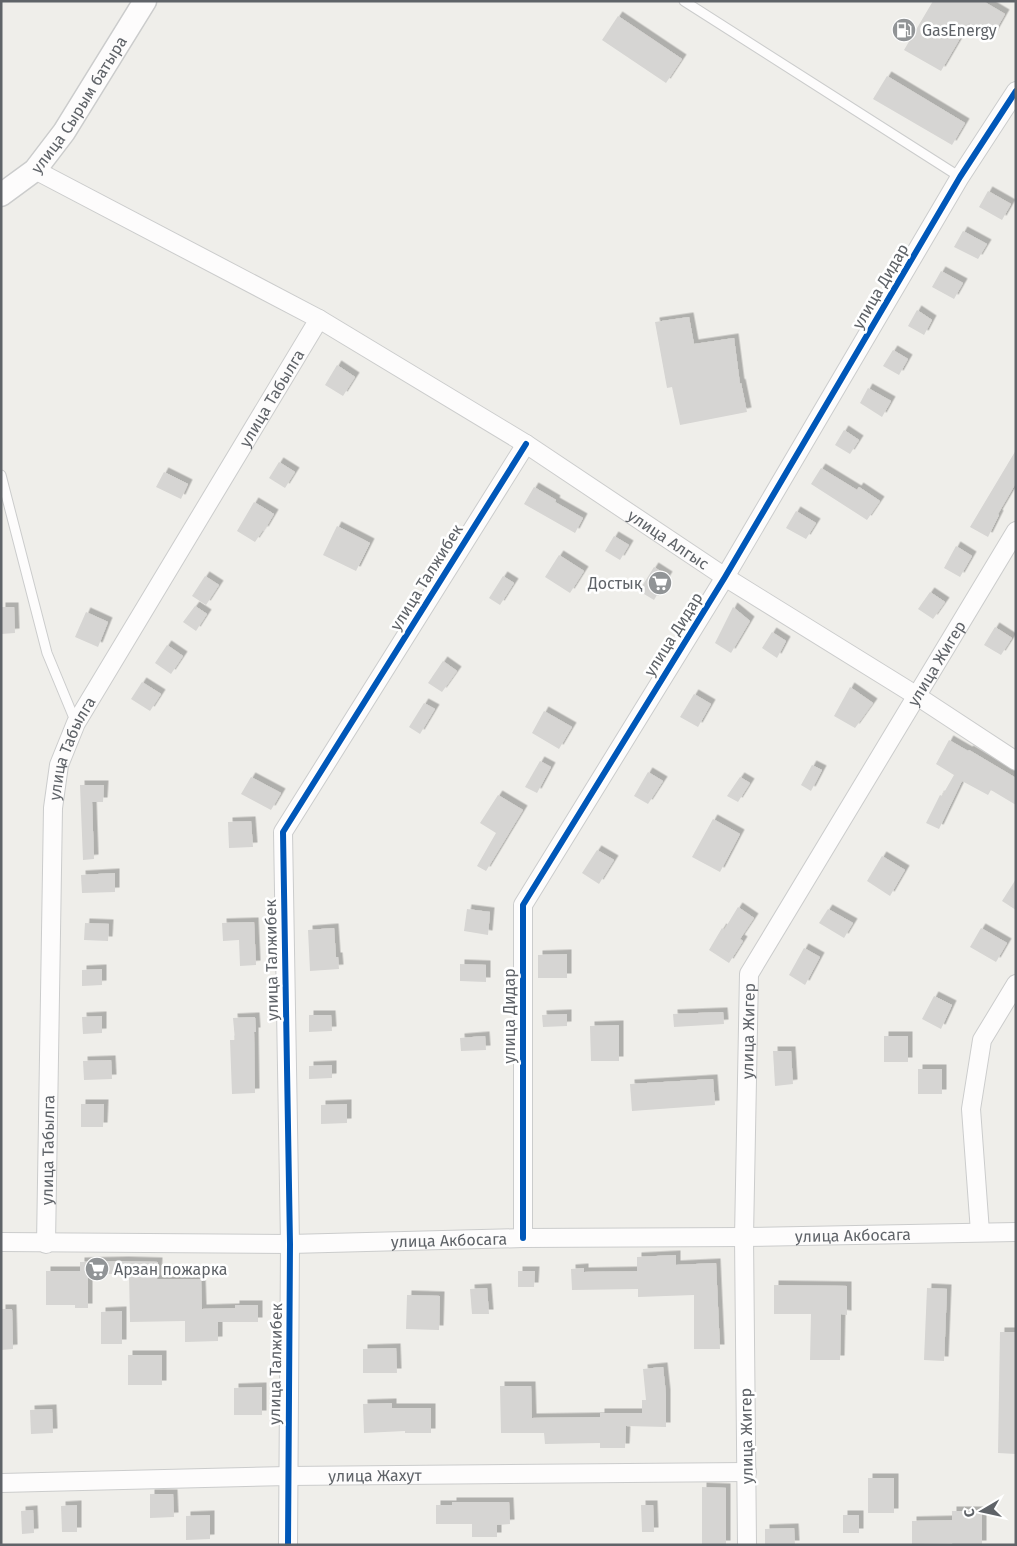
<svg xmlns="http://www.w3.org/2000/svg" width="1017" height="1546" font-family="'Fira Sans',sans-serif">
<defs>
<filter id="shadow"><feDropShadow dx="4.5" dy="-4.5" stdDeviation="0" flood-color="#0004"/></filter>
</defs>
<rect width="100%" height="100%" fill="#efeeea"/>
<g fill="#d6d5d3" filter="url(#shadow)">
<path d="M933 1H983L1005 14 992 37 969 23 941 71 904 50Z"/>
<path d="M618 16 682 59 666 83 602 40Z"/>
<path d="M887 76 965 123 952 145 873 99Z"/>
<path d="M988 191 1011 204 1002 220 979 207Z"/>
<path d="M963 231 987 244 978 259 954 247Z"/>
<path d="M941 271 963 283 954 299 932 287Z"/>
<path d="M917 310 932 320 924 335 908 326Z"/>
<path d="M689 317 694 344 734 338 740 384 741 383 747 412 680 425 672 387 667 388 655 322Z"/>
<path d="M893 350 908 359 899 375 883 366Z"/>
<path d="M337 365 355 377 343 396 325 385Z"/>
<path d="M868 388 891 401 882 417 860 403Z"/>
<path d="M844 430 859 440 850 454 835 445Z"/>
<path d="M1016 450V483L998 514 999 515 988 537 970 527Z"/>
<path d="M279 462 295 472 285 488 269 478Z"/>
<path d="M821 468 857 490 859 487 880 501 867 520 811 484Z"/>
<path d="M164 472 188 484 181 499 156 487Z"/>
<path d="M534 487 556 500 555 502 583 518 575 533 524 504Z"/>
<path d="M254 502 274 514 264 531 263 530 255 542 237 531Z"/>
<path d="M796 511 816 523 806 539 786 528Z"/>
<path d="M337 526 370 543 356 571 323 555Z"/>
<path d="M614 536 629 545 620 560 605 551Z"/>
<path d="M956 546 972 556 960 577 944 568Z"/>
<path d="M559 555 584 571 570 593 545 577Z"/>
<path d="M654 567 668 576 654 600 639 591Z"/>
<path d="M205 576 219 585 206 605 192 596Z"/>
<path d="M503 576 514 583 500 605 489 598Z"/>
<path d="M930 592 945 602 933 619 918 609Z"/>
<path d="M195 606 207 614 196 631 183 622Z"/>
<path d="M1 607H14L15 633 1 634Z"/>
<path d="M733 607 750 621 731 653 715 643Z"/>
<path d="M86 612 108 622 98 647 75 637Z"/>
<path d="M995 627 1012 638 1001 655 984 645Z"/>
<path d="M772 632 786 641 777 658 762 648Z"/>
<path d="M167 645 183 656 171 674 155 663Z"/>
<path d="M443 661 457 671 442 692 428 683Z"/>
<path d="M142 682 161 694 150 711 131 699Z"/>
<path d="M850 687 873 703 855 728 834 716Z"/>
<path d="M694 694 711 704 698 727 680 717Z"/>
<path d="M424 703 435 709 420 734 409 727Z"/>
<path d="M544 711 572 727 559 749 532 733Z"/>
<path d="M949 740 968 751 969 750 1016 778V805L991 790 988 795 962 781 939 829 926 823 940 795 942 796 954 775 936 764Z"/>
<path d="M540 761 551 767 537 793 525 787Z"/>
<path d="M812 765 822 770 811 791 801 785Z"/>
<path d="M648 772 663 781 648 804 634 796Z"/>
<path d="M251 777 281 793 271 810 241 794Z"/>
<path d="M740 777 750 783 738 802 727 796Z"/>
<path d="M80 785H104L103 802H92L94 859 83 860Z"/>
<path d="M498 795 523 810 486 871 477 866 496 833 480 823Z"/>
<path d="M713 819 740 834 720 872 692 857Z"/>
<path d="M251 821 253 847 229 848 228 822Z"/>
<path d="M597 850 614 860 599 884 582 873Z"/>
<path d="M882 856 905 870 890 896 867 881Z"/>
<path d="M115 873V892L82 893 81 875Z"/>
<path d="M1016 879V910L1002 901Z"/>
<path d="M738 907 754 918 740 939 743 941 729 963 709 950 722 928 724 930Z"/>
<path d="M467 909 490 912 488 935 464 931Z"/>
<path d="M828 909 853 923 844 938 819 923Z"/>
<path d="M254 922 256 965 240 966 239 940 223 941 222 923Z"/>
<path d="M85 923 109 924 108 941 84 940Z"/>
<path d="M334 928 336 957H338L339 969 310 971 308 930Z"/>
<path d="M981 928 1007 943 996 962 970 947Z"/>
<path d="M804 948 820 957 805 985 789 975Z"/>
<path d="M567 954V978H538V955Z"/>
<path d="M460 964 486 965V982L460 981Z"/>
<path d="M102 969V985L82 986V970Z"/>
<path d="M934 996 952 1005 941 1029 922 1019Z"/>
<path d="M723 1012 724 1024 674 1027 673 1014Z"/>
<path d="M567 1014V1026L543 1027 542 1015Z"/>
<path d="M309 1015H331L332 1031 309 1032Z"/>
<path d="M102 1016V1033L83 1034 82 1017Z"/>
<path d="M255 1017 256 1032H254L255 1093 232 1094 230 1040H235L233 1018Z"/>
<path d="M619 1025V1061H591L590 1026Z"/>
<path d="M485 1036 486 1050 461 1051 460 1038Z"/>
<rect x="884" y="1036" width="24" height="26"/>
<path d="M773 1051H791L793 1084 775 1086Z"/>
<path d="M111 1060 112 1079 84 1080 83 1061Z"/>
<path d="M332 1065V1078L309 1079V1066Z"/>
<rect x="918" y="1069" width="24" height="25"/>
<path d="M713 1079 715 1105 632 1111 630 1084Z"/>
<path d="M81 1104H104L103 1127H81Z"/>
<path d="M347 1104V1123L321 1124V1105Z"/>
<path d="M676 1255V1265L716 1263 720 1349H694V1295L638 1297V1289L572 1290 571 1269 584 1268V1272L637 1271V1257Z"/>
<path d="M124 1261 158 1262 157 1279H201L202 1309 235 1308V1305H258V1322H218V1341L185 1342V1321L130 1322 129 1274H104V1276L88 1277V1308H75V1305H46V1271H80V1262Z"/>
<path d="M518 1271H535L534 1287H518Z"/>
<path d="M774 1285 847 1286V1315L841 1314 840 1360H810L811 1314H774Z"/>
<path d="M487 1288 489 1314H472L470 1289Z"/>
<path d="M927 1288 947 1289 944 1361 924 1360Z"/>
<path d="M407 1295 440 1296 439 1330 406 1329Z"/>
<path d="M1 1309H12L13 1349 1 1350Z"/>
<path d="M122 1311V1344H101V1312Z"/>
<path d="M1000 1332H1016V1454L998 1453Z"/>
<path d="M396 1348 397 1373H363V1349Z"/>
<rect x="128" y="1355" width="34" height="30"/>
<path d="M663 1367 666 1394V1427L626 1426 625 1448H600V1443L545 1444 544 1433H501L500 1386H531L532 1418 600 1417V1413H642V1400H646L643 1369Z"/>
<path d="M262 1387V1415H234V1388Z"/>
<path d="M392 1403V1408H431V1433H405V1431L364 1433 363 1404Z"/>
<path d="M52 1409 53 1433 31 1434 30 1410Z"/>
<rect x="868" y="1478" width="26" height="35"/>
<path d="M702 1487 726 1488V1545H702Z"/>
<path d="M150 1494H173L174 1517 150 1518Z"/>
<path d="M452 1502H509L510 1524 497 1525V1537H472V1524H436V1505H452Z"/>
<path d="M77 1505V1532H62L61 1506Z"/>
<path d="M641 1505H653L654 1532H642Z"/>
<path d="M33 1510 34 1533 22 1534 21 1511Z"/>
<path d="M952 1511H982V1545H953L952 1543 912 1544V1521L952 1520Z"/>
<path d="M210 1515V1539L186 1540V1516Z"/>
<rect x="843" y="1515" width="16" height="18"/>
<path d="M794 1528 795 1545H765V1529Z"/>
</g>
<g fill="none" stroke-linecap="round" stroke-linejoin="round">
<g stroke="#cbcccc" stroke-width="11">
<g id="service">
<path d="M684 1 960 177"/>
<path d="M1 475 47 653 76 723"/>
</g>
</g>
<g stroke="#cbcccc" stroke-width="20">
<g id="minor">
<path id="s1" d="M35 170 319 319 526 444 725 577 917 696 1016 761"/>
<path d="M980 1232 971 1109 982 1040 1016 984"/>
<path d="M523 1238V905L725 577 960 177 1016 91"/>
<path id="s2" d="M1 1242 290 1244 523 1238 744 1237 1016 1232"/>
<path id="s3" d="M46 1244 53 808 59 765 76 723 319 319"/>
<path id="s4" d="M1 1483 288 1476 747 1472"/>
<path d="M288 1545 290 1244 283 832 526 444"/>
<path id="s5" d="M747 1545 744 1237 749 974 1016 531"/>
</g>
</g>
<g stroke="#cbcccc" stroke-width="25">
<g id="tertiary">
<path id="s6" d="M1 195 35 170 64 132 145 1"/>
</g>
</g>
<use href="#service" stroke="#fdfcfc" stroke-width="9"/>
<use href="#minor" stroke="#fdfcfc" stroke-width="18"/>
<use href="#tertiary" stroke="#fdfcfc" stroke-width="22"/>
<g stroke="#fff" stroke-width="9">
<g id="cycleway">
<path d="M523 1238V905L725 577 960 177 1016 91"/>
<path d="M288 1545 290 1244 283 832 526 444"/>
</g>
</g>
<use href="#cycleway" stroke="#0057b8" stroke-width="6"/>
</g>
<defs>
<g id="fuel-disc" transform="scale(1.25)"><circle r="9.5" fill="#919496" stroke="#fff"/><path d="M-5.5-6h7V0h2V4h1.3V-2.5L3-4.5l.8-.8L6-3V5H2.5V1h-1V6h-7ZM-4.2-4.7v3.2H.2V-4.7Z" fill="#fff"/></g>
<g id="supermarket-disc" transform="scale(1.25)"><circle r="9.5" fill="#919496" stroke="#fff"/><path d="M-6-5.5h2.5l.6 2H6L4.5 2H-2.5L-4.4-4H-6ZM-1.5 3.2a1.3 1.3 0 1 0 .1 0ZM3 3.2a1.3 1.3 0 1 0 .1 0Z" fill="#fff"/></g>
</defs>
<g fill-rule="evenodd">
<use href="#fuel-disc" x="904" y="30"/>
<use href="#supermarket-disc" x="660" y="583"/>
<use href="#supermarket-disc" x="97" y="1269"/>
</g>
<g text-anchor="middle" stroke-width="5" stroke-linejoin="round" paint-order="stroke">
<g font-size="16" fill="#5f6368" stroke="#fff" text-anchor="start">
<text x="922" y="36">GasEnergy</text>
<text x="642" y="589" text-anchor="end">Достық</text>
<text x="114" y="1275">Арзан пожарка</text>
</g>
<g font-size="16" fill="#5f6368" stroke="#fff">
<text dy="6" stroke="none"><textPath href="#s6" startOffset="121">улица Сырым батыра</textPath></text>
<text transform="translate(880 286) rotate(-60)" y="6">улица Дидар</text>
<text dy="6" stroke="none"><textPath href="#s3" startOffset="904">улица Табылга</textPath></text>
<text dy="6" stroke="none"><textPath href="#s1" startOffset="734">улица Алгыс</textPath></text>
<text transform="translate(426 577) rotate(-58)" y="6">улица Талжибек</text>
<text transform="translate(673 634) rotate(-58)" y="6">улица Дидар</text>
<text dy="6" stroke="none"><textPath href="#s5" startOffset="934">улица Жигер</textPath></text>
<text dy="6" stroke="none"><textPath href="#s3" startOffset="499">улица Табылга</textPath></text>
<text transform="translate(271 960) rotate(-91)" y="6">улица Талжибек</text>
<text transform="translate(509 1016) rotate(-90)" y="6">улица Дидар</text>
<text dy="6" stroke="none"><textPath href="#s5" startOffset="514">улица Жигер</textPath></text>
<text dy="6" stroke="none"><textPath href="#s3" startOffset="94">улица Табылга</textPath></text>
<text dy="6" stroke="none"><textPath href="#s2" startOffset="852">улица Акбосага</textPath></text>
<text dy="6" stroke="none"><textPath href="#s2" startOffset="448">улица Акбосага</textPath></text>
<text transform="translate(275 1364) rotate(-89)" y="6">улица Талжибек</text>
<text transform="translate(746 1436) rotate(-91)" y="6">улица Жигер</text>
<text dy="6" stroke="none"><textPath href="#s4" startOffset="374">улица Жахут</textPath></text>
</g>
</g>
<rect width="1017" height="1546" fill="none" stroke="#5f6368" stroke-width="5"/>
<g transform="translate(982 1511) rotate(261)" stroke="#ffffff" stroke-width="4" paint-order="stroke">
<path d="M0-4L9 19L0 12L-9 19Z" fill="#5f6368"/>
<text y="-8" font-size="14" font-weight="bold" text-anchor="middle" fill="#5f6368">С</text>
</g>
</svg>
